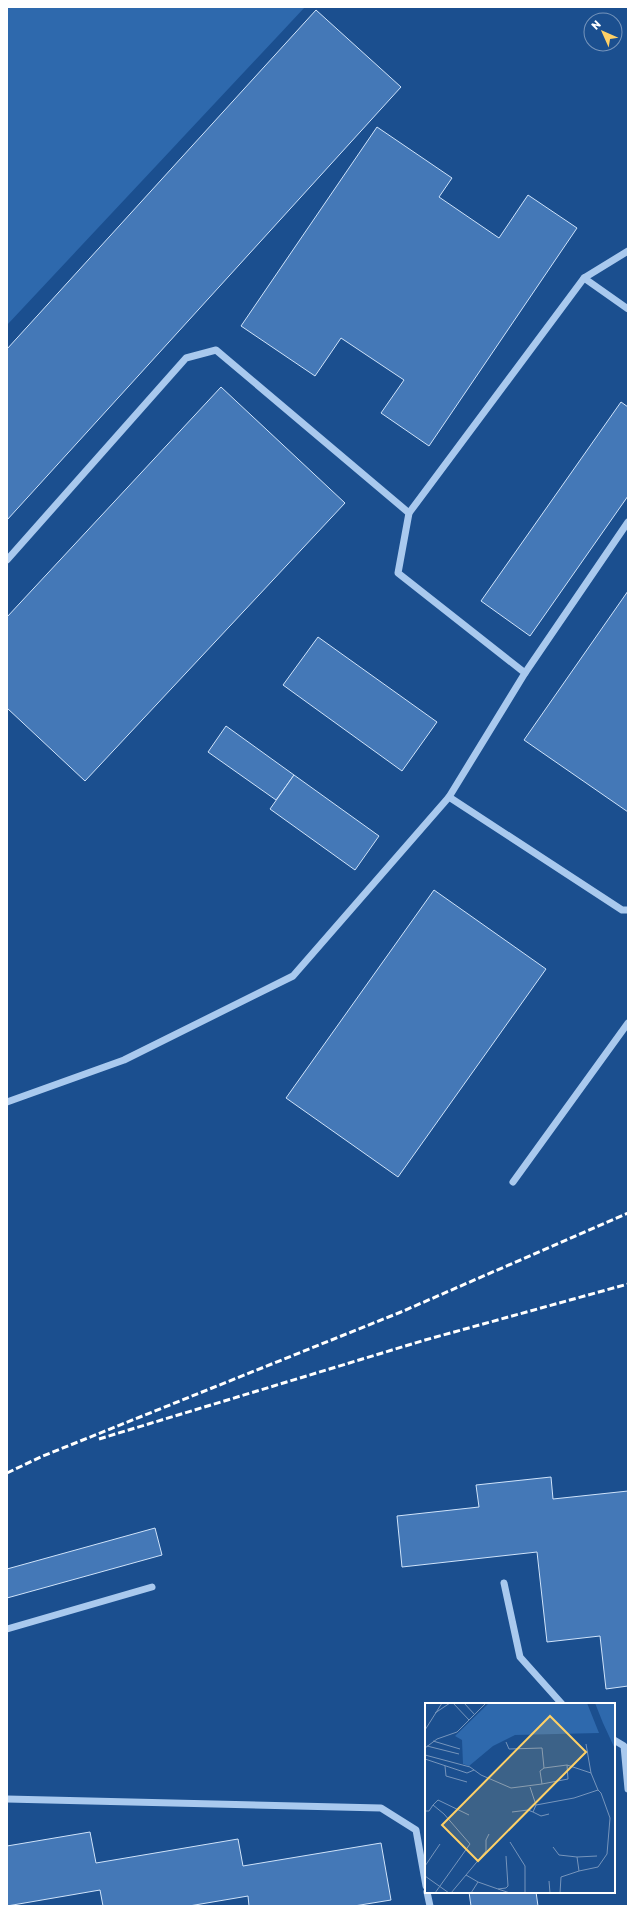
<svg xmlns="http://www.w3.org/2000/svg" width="635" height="1913" font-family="Rubik,sans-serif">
<rect width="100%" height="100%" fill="#1b4f8f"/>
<path fill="#2e69ad" d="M7 7H305L7 325Z"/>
<g fill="#4478b7" stroke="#cfe3fa">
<path d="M316 10 401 87 7 520V349Z"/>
<path d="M377 127 452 178 439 197 499 238 528 195 577 228 429 446 381 413 404 380 341 338 315 376 241 326Z"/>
<path d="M221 387 345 503 85 781 7 708V617Z"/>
<path d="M621 402 628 407V496L530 636 481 601Z"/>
<path d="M628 591V812L524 740Z"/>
<path d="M318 637 437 722 402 771 283 685Z"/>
<path d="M226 726 294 775 276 800 208 752Z"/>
<path d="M294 775 379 836 355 870 270 809Z"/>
<path d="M434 890 546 969 398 1177 286 1098Z"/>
<path d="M551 1477 553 1499 628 1491V1686L606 1689 600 1636 547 1642 537 1552 402 1567 397 1516 479 1507 476 1485Z"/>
<path d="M155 1528 162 1555 7 1598V1569Z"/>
<path d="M90 1832 96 1863 238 1839 243 1866 381 1843 391 1900 354 1906H249L248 1896 189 1906H103L100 1890 7 1906V1846Z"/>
<path d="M469 1892H536L538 1906H471Z"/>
</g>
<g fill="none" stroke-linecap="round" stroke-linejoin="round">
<g stroke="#a9c9ee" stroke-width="7">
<path d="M584 278 628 309"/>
<path d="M409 513 584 278 628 251"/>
<path d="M7 560 186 358 216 350 409 513 398 573 525 673 449 797 293 976 124 1060 7 1102"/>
<path d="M525 673 628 522"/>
<path d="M449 797 622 910H628"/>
<path d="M513 1182 628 1023"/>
<path d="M504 1583 520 1657 562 1704"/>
<path d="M7 1629 152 1587"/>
<path d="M614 1740 624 1746 628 1789"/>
<path d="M7 1799 381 1808 416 1830 426 1886"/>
<path d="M427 1892 430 1906"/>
</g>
<g stroke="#fff" stroke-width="3" stroke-dasharray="7 3" stroke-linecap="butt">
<path d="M99 1439 425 1340 628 1284"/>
<path d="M7 1473 43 1456 401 1312 628 1213"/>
</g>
</g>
<g transform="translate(425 1703)">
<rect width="190" height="190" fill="#1b4f8f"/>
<path d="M64 0H162L174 30 90 32 68 43 44 63 38 61 37 37 30 33ZM170 0H190V46L178 20Z" fill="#2e69ad"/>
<path fill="none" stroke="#7695bc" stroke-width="1" d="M28 0 44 17M39 0 50 12M10 10 25 0M0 27 17 0M8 38 35 46M161 41 166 70 173 87M2 43 34 51M0 45 12 36 32 29 61 0M0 52 45 64 56 72 86 85 117 81 115 68 119 65 117 45 84 46 81 39M0 56 42 70 49 67M20 63 21 73 42 79M119 65 142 62 166 70M117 81 143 76 142 62M105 84 111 102 149 95 173 87 176 90 185 115 182 151 173 164 154 168M8 102 13 97 44 112M111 102 108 109 116 113 124 111M0 108H4L8 102 19 111 45 141 10 190M87 109 103 107 108 109M85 139 100 163V190M128 144 134 152 152 154M0 163 15 141M41 172 53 179 73 186 81 185 83 183 81 153M0 173 24 190M124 178 125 190M73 186 85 190M26 190 61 148V137L64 131M46 190 53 179M135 190 136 174 154 168 152 154 172 153"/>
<path fill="#ffd166" fill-opacity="0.15" stroke="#ffd166" stroke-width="2" d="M125 13 161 49 53 158 17 122Z"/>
<rect width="190" height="190" fill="none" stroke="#fff" stroke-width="2"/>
</g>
<rect width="635" height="1913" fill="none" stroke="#ffffff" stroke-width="16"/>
<g transform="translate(603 32) rotate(315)"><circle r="19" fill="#1b4f8f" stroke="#7695bc"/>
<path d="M0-3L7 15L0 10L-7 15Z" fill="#ffd166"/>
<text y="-6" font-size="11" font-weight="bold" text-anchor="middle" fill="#ffffff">N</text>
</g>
</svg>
